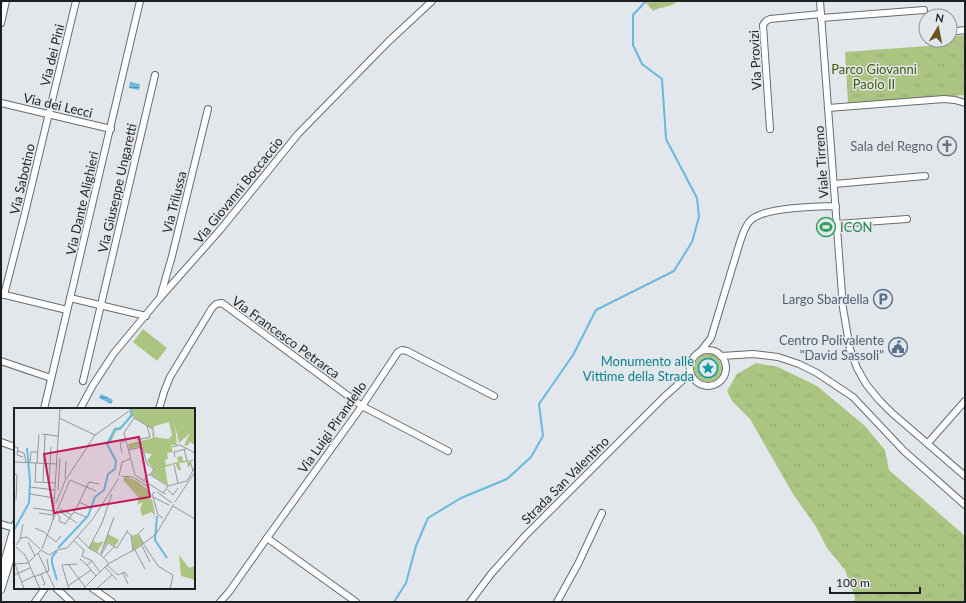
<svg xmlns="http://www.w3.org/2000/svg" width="966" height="603" font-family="Lato,sans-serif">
<defs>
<pattern id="grass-tufts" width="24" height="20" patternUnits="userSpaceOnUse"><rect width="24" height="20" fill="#acc481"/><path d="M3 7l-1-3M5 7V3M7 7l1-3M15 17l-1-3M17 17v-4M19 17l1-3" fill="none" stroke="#94a86f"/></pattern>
<pattern id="water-rules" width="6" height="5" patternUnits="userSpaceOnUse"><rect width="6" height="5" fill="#69b8df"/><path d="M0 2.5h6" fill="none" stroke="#5695b4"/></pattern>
</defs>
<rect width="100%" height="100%" fill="#e2e7eb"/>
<g fill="url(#grass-tufts)">
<path d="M644 1H678C671 8 661 6 653 11Z"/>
<path d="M965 35V95L848 104 845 52 941 45V40H950V37Z"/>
<circle cx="708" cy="368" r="14"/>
<path d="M756 363 778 367 817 386 865 426 885 450 889 470 963 534 965 540V602H854L855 597 845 570 827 548 815 525 793 494 750 419 732 401 727 391 737 374Z"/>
</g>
<path fill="#acc481" d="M143 329 167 348 157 361 133 342Z"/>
<g fill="url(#water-rules)">
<path d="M130 82 140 84 139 90 129 88Z"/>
<path d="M101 394 113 400 111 404 99 398Z"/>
</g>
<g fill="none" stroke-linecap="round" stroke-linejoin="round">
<path stroke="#69b8df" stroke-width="2" d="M394 602 406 583 416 546 428 518 461 498 507 479 531 457 543 436 539 404 573 355 596 310 674 271 692 242 699 217 697 198 666 139 662 79 642 64 633 45V15L646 1"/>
<g stroke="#686c71" stroke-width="8">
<g id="minor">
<path d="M820 1 843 308 850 349 857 368 866 384 879 400 892 413 965 476"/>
<path d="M821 18 924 10"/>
<path d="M1 23 6 1"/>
<path d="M950 32 965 30"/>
<path d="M1 103 111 129"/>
<path d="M828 108 944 99 955 100 965 103"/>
<path d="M770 129 763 25 766 21 770 19 821 14"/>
<path d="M834 184 925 176"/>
<path d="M837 224 907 219"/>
<path d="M1 294 67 310"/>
<path d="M4 295 24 217 76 1"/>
<path d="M70 298 146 316"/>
<path d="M160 298 172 256 208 109"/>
<circle cx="708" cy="368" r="18"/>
<path d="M700 352 711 338 740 242C743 234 745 225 751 220 764 207 816 207 836 206"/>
<path d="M721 356 753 354 778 357 799 364 817 373 853 397 904 451 965 505"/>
<path d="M1 361 51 378"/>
<path d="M83 381 155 75"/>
<path d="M44 409 140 1"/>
<path d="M80 409 93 385 114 353 159 299 220 230 298 134 388 42 432 1"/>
<path d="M159 409 164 392 170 377 212 308 216 304 222 303 362 406 448 451"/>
<path d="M1 442 15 447"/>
<path d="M928 443 965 401"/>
<path d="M1 524 14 528"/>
<path d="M267 538 356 602"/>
<path d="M1 573 15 524"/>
<path d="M56 588 71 602"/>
<path d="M92 588 112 602"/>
<path d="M1 590 15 545"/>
<path d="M35 602 45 588"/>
<path d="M220 602 229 592 267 538 362 406 398 352 402 350 407 351 494 396"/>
<path d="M470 602 491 574 525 536 664 397 683 380 690 371"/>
<path d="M557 602 578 564 602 513"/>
</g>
</g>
<use href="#minor" stroke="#fff" stroke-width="6"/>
</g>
<defs>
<g id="church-ring" transform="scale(1)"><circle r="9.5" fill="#e2e7eb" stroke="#6b7280" stroke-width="1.5"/><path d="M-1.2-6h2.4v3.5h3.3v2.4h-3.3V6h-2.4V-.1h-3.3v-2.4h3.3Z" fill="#6b7280"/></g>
<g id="stadium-ring" transform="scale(1)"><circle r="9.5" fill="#e2e7eb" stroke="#2e9e5b" stroke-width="1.5"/><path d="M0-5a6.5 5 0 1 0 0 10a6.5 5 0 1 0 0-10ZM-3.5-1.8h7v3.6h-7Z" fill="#2e9e5b"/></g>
<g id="parking-ring" transform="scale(1)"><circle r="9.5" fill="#e2e7eb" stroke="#5c6f8a" stroke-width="1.5"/><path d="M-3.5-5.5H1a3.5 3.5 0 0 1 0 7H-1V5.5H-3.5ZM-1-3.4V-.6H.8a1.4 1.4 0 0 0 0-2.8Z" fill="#5c6f8a"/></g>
<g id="civic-ring" transform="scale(1)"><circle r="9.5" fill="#e2e7eb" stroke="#5c6f8a" stroke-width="1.5"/><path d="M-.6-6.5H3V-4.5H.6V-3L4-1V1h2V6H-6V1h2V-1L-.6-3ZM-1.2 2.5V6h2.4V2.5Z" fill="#5c6f8a"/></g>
<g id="sight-ring" transform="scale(1)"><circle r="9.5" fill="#e2e7eb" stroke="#0f9aa8" stroke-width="1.5"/><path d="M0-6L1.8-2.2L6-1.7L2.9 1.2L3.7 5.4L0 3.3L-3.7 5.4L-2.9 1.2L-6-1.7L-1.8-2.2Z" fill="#0f9aa8"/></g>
</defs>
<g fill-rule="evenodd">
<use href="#church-ring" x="947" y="146"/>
<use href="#stadium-ring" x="826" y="227"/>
<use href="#parking-ring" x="883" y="299"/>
<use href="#civic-ring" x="898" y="347"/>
<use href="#sight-ring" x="708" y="368"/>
</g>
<g text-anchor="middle" stroke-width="3" stroke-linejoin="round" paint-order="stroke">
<g font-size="13" fill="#1e1f21" stroke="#e2e7eb">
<text transform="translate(52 55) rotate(-76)" y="5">Via dei Pini</text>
<text transform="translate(755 60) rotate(-93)" y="5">Via Provizi</text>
<text transform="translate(58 105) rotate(13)" y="5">Via dei Lecci</text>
<text transform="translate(821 162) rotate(-94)" y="5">Viale Tirreno</text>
<text transform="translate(22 179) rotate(-77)" y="5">Via Sabotino</text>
<text transform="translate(117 188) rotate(-77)" y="5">Via Giuseppe Ungaretti</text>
<text transform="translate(238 190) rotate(-51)" y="5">Via Giovanni Boccaccio</text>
<text transform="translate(174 202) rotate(-76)" y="5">Via Trilussa</text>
<text transform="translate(82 203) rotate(-77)" y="5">Via Dante Alighieri</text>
<text transform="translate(286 337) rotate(36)" y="5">Via Francesco Petrarca</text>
<text transform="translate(332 427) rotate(-55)" y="5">Via Luigi Pirandello</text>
<text transform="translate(565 480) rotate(-45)" y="5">Strada San Valentino</text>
</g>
<g font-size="13" fill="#44590e" stroke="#e2e7eb">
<text x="874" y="74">Parco Giovanni<tspan x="874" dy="15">Paolo II</tspan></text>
</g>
<g font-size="13" fill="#5b616d" stroke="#e2e7eb" text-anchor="end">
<text x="933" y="151">Sala del Regno</text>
</g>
<g font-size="13" fill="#27864d" stroke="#e2e7eb" text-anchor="start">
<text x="840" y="232">ICON</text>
</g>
<g font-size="13" fill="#4e5e75" stroke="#e2e7eb" text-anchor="end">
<text x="869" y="304">Largo Sbardella</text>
<text x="884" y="345">Centro Polivalente<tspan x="884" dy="15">"David Sassoli"</tspan></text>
</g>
<g font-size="13" fill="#0d838f" stroke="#e2e7eb" text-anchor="end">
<text x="694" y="366">Monumento alle<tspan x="694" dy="15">Vittime della Strada</tspan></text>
</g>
</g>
<g transform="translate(14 408)">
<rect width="181" height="181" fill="#e2e7eb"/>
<path d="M115 0H181V37L176 34 173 38 170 37 176 25 165 35 161 17 163 37H157L159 44 153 45 154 51 151 52 152 57 164 54 163 49 168 48 169 53 174 52 177 56 174 60 173 54 165 55 167 62H164L162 56 151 59 154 77 137 67 140 61 133 53 138 46 130 45 128 38 115 41 114 36 139 30 137 21 140 29 155 31 158 27 155 14 141 18 139 21 118 8 107 21 102 23 97 34H93L101 20 106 19 113 12 117 5ZM111 68 123 73 134 82 137 87 135 91H138L141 106 139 112 140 106 137 104 128 108 126 101 129 94 123 97 125 90 109 72ZM94 126 105 132 101 138 94 134 88 143ZM123 126 130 136 119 142 118 128ZM79 133 83 135 90 133 83 144 75 140Z" fill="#acc481"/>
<path d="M165 147 175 160 181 158V172L167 168Z" fill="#acc481"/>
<path fill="none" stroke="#69b8df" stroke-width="2" d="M143 108 141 132 153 150M0 122 15 95 16 73 13 40M44 140 74 108 81 89 90 82 94 66 101 61 102 53 93 36 101 21H106L118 7 116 0M43 143 38 149V155L43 172"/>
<path fill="none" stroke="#94979a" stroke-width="1" d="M28 26 44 28M81 27 115 3M140 28 139 21 120 10 110 25 121 67 151 86M123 32 136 29 133 18M0 38 4 40 3 47 9 49M158 39 166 37 181 45M170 41 173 53M114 42 128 39 133 56 140 61 136 67M4 43 10 45 12 54M108 45 106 35 111 33M161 49 160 44 172 41M0 54 43 56M16 54 17 44H23M22 55 21 74 42 75M23 55 25 26M160 57 164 75M179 63 176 53 179 52M0 66 3 67 2 92M105 68 108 54 116 51M107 68 119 69 136 80M51 71 52 53M129 73 135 66 154 78M29 74 31 27M35 75 37 39M16 79 41 82M153 81 159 87 164 80M44 82 46 50M141 84 138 86 141 96M143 84 158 95M149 85 154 78 173 73 181 59M16 86 41 90M139 89 155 97M65 94 78 100M161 94 181 64M42 95 51 73 81 27 45 10M159 98 181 111M142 99 141 96 144 107 149 110M19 100 40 103M46 101 58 107M45 103 63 115M60 104 72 109M25 105 39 107M43 106 46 109 45 113 51 116 62 101 75 74 85 76M39 112 56 72 82 83M21 120 32 125M130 120 124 126 130 136M113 124 117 127 119 143M32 126 42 134 47 128M63 128 75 140M6 131 9 116M60 133 70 142 68 148 78 153 86 164M14 134 21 148M2 137 7 130 13 129 26 141M130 137 144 158 159 167 156 181M128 138 136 154M2 139 11 147 26 181M28 141 39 112 46 0M27 142 35 147 43 142 53 140 78 112 105 70M121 142 131 161M24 145 41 181M87 145 100 109M87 147 94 135 103 140 114 122M90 149 100 139M66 151 73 157 78 153M0 153 10 181M14 155 27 142M0 156 14 155M54 156 71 179M95 156 87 147 75 140 88 115 98 86M48 157 55 181M48 157 63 156M73 157 82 168M93 157 104 167 111 164 114 169M91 159 103 172M32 164 35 163 33 151M109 165 114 176M27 166 31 176 29 177M0 167 16 160M20 169 32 164M8 174 20 168M54 178 77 162M69 181 94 156 125 139 142 126 160 96M82 181 98 167"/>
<path fill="#c2185b" fill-opacity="0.15" stroke="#c2185b" stroke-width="2" d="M125 29 136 89 40 105 30 46Z"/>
<rect width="181" height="181" fill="none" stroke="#1e1f21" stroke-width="2"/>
</g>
<rect width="966" height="603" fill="none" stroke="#1e1f21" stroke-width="4"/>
<g transform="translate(938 28) rotate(10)"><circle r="19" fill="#e2e7eb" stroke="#94979a"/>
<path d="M0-3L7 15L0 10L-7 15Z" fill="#695122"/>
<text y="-6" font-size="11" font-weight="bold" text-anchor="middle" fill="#1e1f21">N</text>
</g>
<path d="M830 587v6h90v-6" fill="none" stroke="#1e1f21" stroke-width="2"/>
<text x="836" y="587" font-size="12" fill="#1e1f21" stroke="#e2e7eb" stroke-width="3" paint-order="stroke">100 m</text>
</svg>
